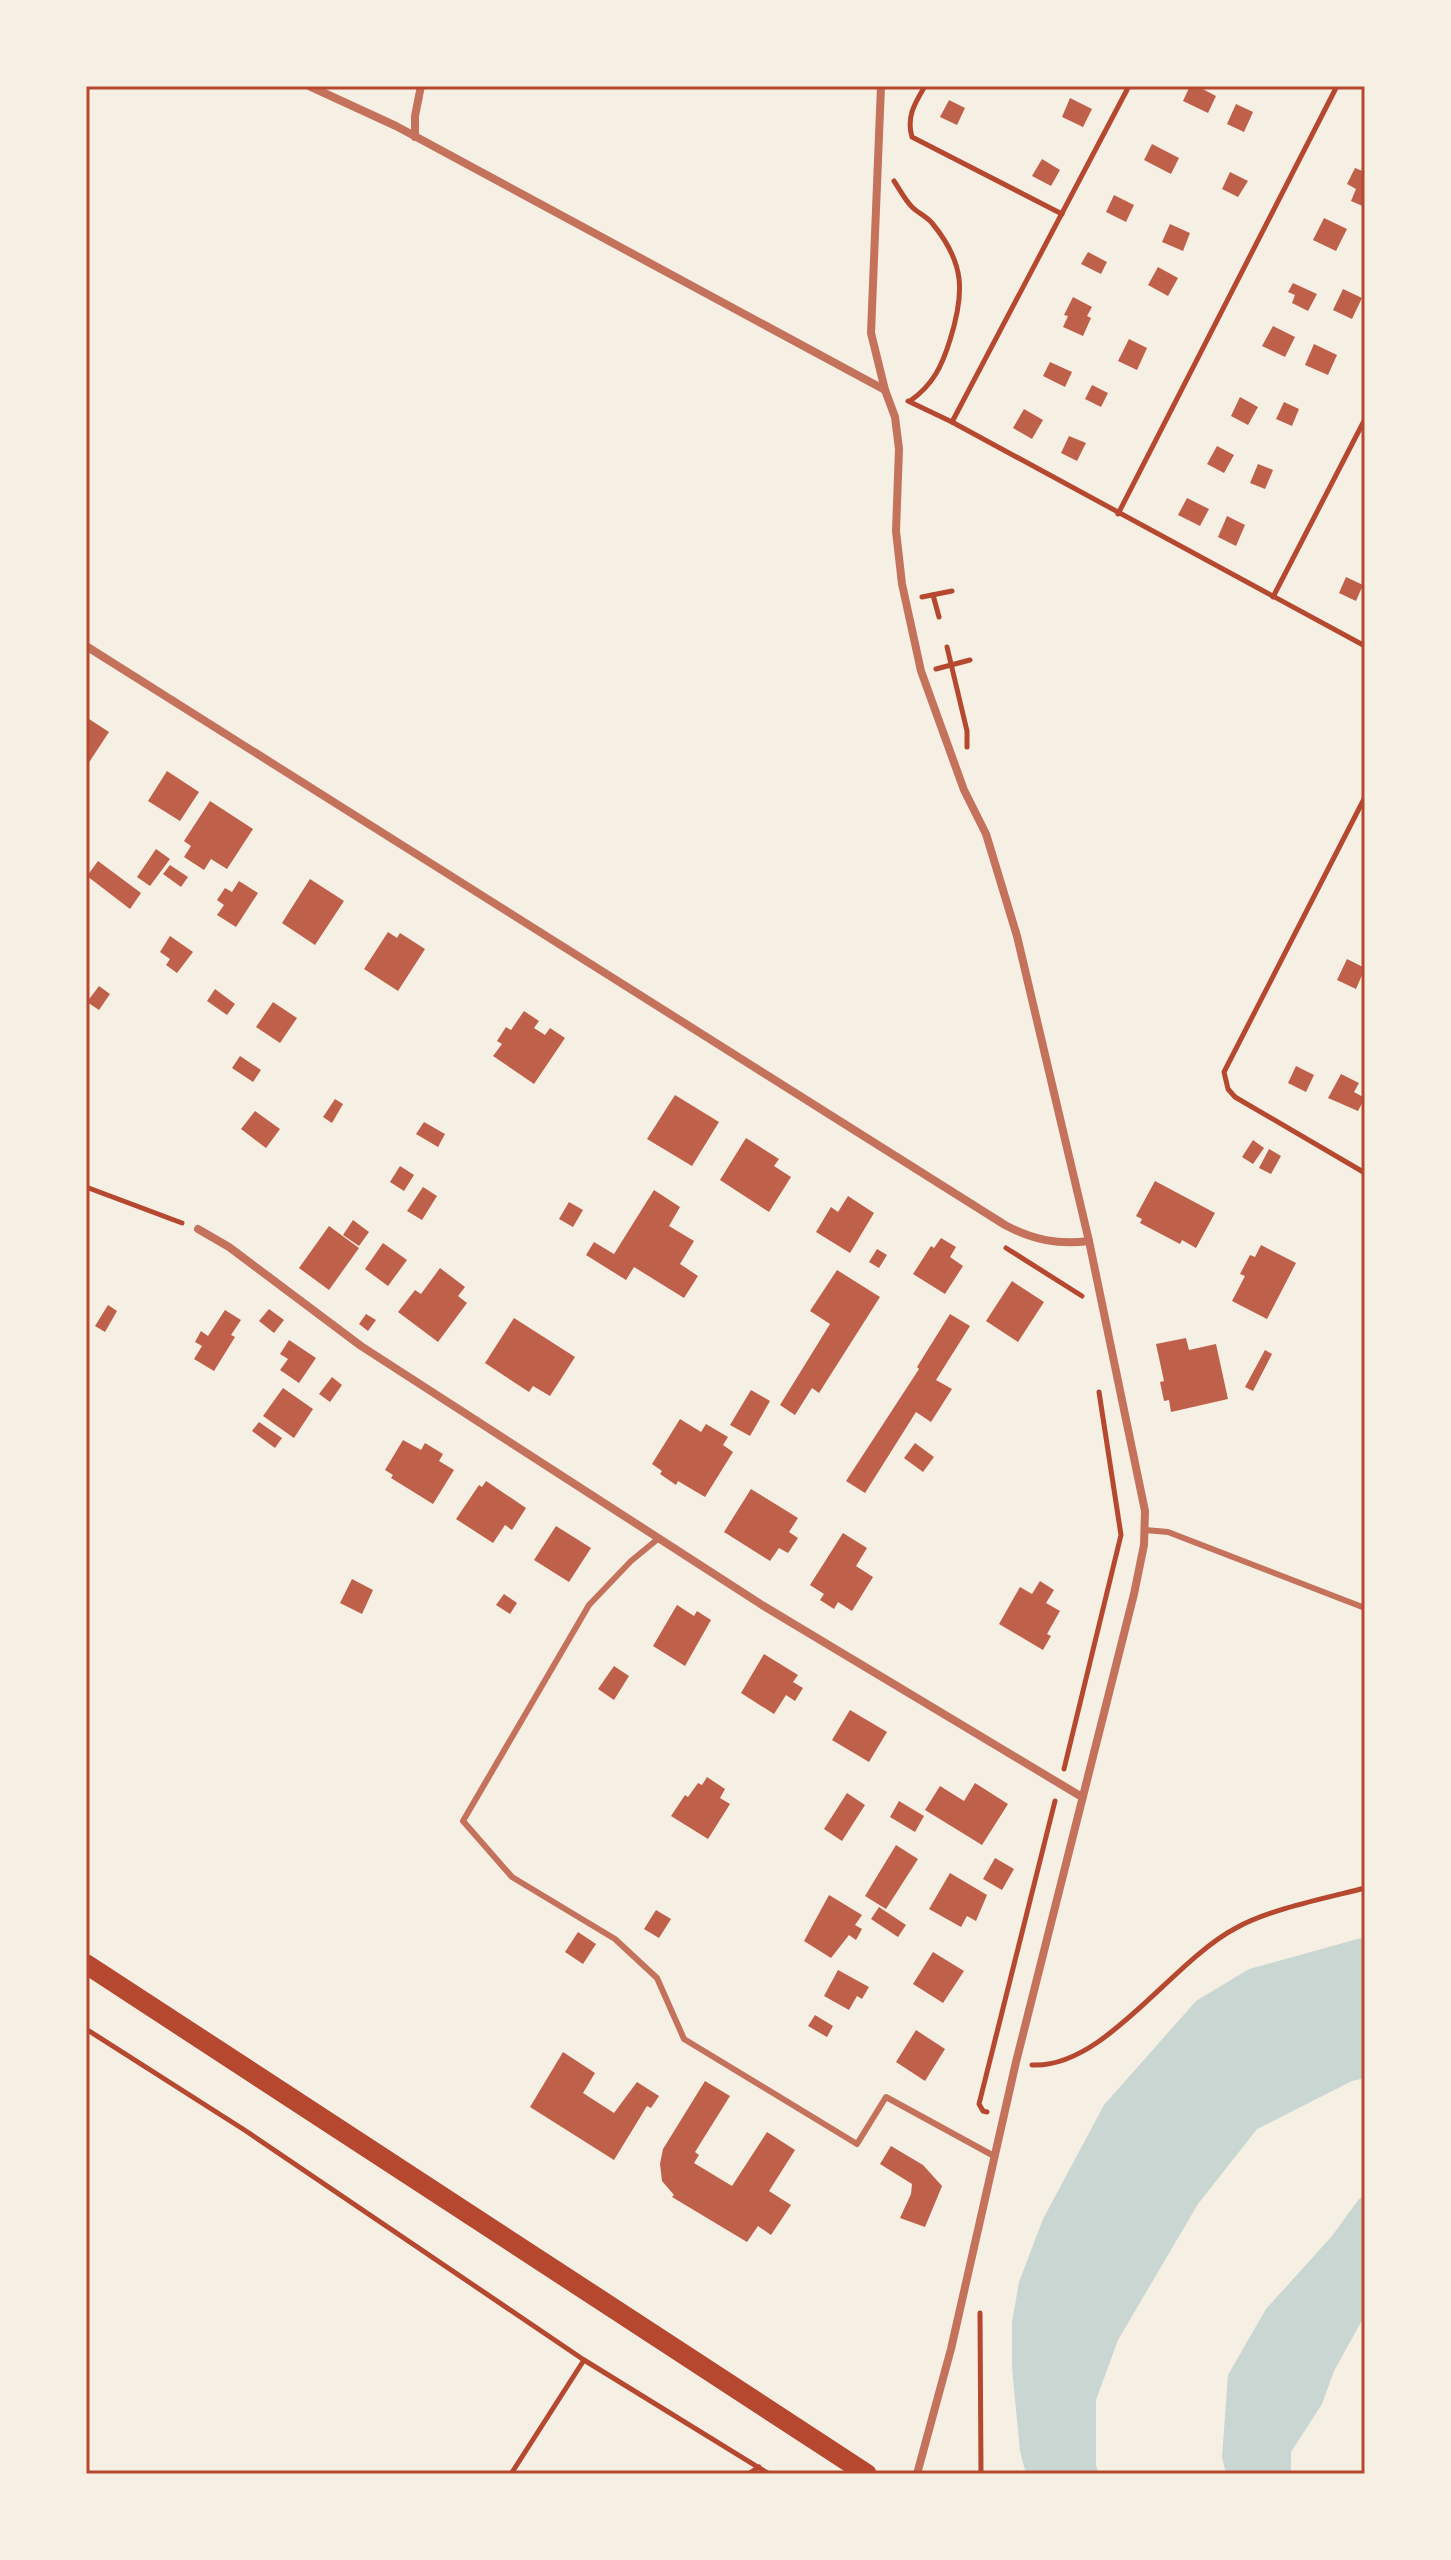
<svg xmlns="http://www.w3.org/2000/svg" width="1451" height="2560" font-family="Signika,sans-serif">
<rect width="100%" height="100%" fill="#f6efe4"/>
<g fill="#c9d6d2">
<path d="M1365 1937V2078L1352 2081 1257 2129 1198 2204 1118 2340 1096 2400V2465L1099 2474H1026L1020 2451 1012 2368V2322L1019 2282 1043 2219 1104 2105 1196 2001 1249 1969Z"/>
<path d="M1365 2196V2315L1334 2371 1322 2404 1291 2452V2474H1226L1222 2457 1228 2375 1266 2309 1332 2236 1359 2199Z"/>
</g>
<g fill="#bf614a">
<path d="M1190 86H1197L1216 96 1208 113 1183 101Z"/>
<path d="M1070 98 1092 109 1083 127 1062 117Z"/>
<path d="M949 100 965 108 957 125 940 117Z"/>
<path d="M1236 104 1253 112 1244 132 1227 124Z"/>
<path d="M1152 144 1179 158 1171 174 1144 160Z"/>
<path d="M1042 159 1060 170 1051 186 1032 176Z"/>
<path d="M1355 168 1365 172V207L1351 201 1356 189 1347 184Z"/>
<path d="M1230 172 1248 181 1238 197 1222 189Z"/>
<path d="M1114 195 1134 205 1126 222 1106 212Z"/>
<path d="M1324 218 1347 229 1336 251 1313 240Z"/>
<path d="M1170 224 1190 233 1183 251 1162 242Z"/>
<path d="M1088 252 1107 262 1101 274 1081 264Z"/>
<path d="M1158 267 1178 278 1168 296 1148 285Z"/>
<path d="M1293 283 1317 294 1308 311 1292 303 1295 295 1288 292Z"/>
<path d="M1343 289 1362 298 1352 319 1333 310Z"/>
<path d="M1073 297 1092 307 1087 316 1091 318 1083 336 1063 327 1068 316 1064 315Z"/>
<path d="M1273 326 1295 337 1285 357 1262 346Z"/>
<path d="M1129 339 1147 348 1137 370 1118 361Z"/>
<path d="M1314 344 1337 355 1328 375 1305 365Z"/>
<path d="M1050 362 1072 372 1065 387 1043 376Z"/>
<path d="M1092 385 1108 393 1101 407 1085 399Z"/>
<path d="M1240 397 1258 407 1248 425 1231 416Z"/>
<path d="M1284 402 1299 409 1292 426 1276 419Z"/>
<path d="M1024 409 1043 420 1032 439 1013 428Z"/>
<path d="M1069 436 1086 443 1077 461 1061 453Z"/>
<path d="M1217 446 1234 455 1224 473 1207 464Z"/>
<path d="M1258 464 1273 470 1265 489 1250 483Z"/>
<path d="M1187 498 1209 509 1200 526 1178 515Z"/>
<path d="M1227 516 1245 525 1236 546 1218 537Z"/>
<path d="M1346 577 1363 585 1356 601 1339 593Z"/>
<path d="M86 717 109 732 86 767Z"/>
<path d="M167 771 199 792 180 821 148 801Z"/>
<path d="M210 801 253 829 227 869 211 859 204 870 184 857 191 846 184 841Z"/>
<path d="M156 849 170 859 150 886 137 877Z"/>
<path d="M98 861 141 893 130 909 87 876Z"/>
<path d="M170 865 188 877 181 887 163 874Z"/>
<path d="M310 879 344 901 315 945 282 923Z"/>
<path d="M239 881 258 893 236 927 217 915 224 905 217 900 225 888 232 892Z"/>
<path d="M388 932 397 938 400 933 425 949 398 991 364 969Z"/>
<path d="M170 936 193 952 177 973 166 965 170 959 160 952Z"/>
<path d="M1347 959 1365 968 1356 989 1337 980Z"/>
<path d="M99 986 110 994 99 1010 87 1002Z"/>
<path d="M215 989 235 1004 227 1015 207 1001Z"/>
<path d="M273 1002 297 1018 280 1043 256 1027Z"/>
<path d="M524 1011 539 1021 534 1028 545 1035 550 1028 565 1038 534 1084 493 1056 502 1044 497 1041 506 1027 511 1030Z"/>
<path d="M240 1056 261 1070 253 1082 232 1068Z"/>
<path d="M1296 1066 1314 1075 1306 1092 1288 1083Z"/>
<path d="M1341 1074 1359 1083 1354 1092 1365 1098 1358 1111 1328 1098Z"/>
<path d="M675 1095 719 1122 692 1166 647 1139Z"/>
<path d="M335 1099 343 1104 332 1123 323 1117Z"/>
<path d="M255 1111 280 1129 266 1148 241 1129Z"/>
<path d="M424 1122 445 1134 438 1147 416 1134Z"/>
<path d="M746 1138 779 1159 774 1166 791 1177 769 1212 720 1180Z"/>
<path d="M1253 1140 1264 1148 1253 1164 1242 1157Z"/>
<path d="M1269 1149 1281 1156 1271 1174 1259 1168Z"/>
<path d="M400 1166 414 1175 404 1191 390 1182Z"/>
<path d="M1155 1181 1215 1213 1196 1248 1182 1240 1180 1244 1140 1223 1142 1219 1136 1216Z"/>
<path d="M423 1187 437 1196 422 1220 407 1211Z"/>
<path d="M654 1190 680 1207 669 1226 694 1241 680 1264 698 1276 684 1298 634 1267 626 1280 586 1255 594 1242 614 1254Z"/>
<path d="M848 1196 874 1213 850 1253 816 1232 831 1207 838 1212Z"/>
<path d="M569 1202 583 1210 573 1227 559 1219Z"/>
<path d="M353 1220 369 1232 359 1246 343 1235Z"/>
<path d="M329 1226 359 1248 329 1290 299 1268Z"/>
<path d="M941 1238 956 1247 950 1257 963 1266 945 1294 913 1274 931 1246 934 1248Z"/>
<path d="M383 1243 407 1260 388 1286 365 1269Z"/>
<path d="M1261 1245 1296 1263 1267 1319 1232 1301 1245 1276 1240 1274 1250 1255 1255 1257Z"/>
<path d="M877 1249 887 1255 879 1268 869 1262Z"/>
<path d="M440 1268 465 1287 458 1296 467 1303 438 1342 398 1312 415 1290 421 1294Z"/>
<path d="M837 1270 880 1297 819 1393 812 1388 795 1415 780 1405 830 1324 810 1311Z"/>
<path d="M1012 1281 1044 1302 1018 1342 986 1321Z"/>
<path d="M108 1305 117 1311 105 1332 95 1326Z"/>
<path d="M269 1309 284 1320 274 1333 259 1321Z"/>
<path d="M225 1310 241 1320 231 1335 235 1337 214 1371 194 1359 202 1346 195 1342 201 1331 208 1336Z"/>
<path d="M366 1314 376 1320 368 1331 359 1324Z"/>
<path d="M950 1314 970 1326 936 1380 952 1389 931 1422 916 1412 865 1493 846 1481 919 1369 917 1367Z"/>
<path d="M514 1318 575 1357 550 1396 533 1386 529 1392 485 1363Z"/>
<path d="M1186 1338 1189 1350 1216 1344 1228 1399 1171 1412 1169 1400 1164 1401 1160 1382 1164 1381 1156 1344Z"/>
<path d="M289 1340 316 1358 299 1383 280 1370 288 1359 280 1354Z"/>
<path d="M1265 1350 1272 1354 1253 1391 1245 1387Z"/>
<path d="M332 1377 342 1385 330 1402 319 1394Z"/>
<path d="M283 1388 313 1409 294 1438 263 1416Z"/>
<path d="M751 1390 770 1401 750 1436 730 1425Z"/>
<path d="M680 1419 701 1432 706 1424 728 1437 723 1445 733 1452 705 1497 678 1481 676 1485 660 1474 662 1471 652 1464Z"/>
<path d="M259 1422 282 1438 275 1448 252 1431Z"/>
<path d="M403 1440 421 1450 425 1443 443 1454 439 1461 454 1470 433 1504 391 1478 393 1475 385 1470Z"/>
<path d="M915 1443 934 1457 923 1472 904 1458Z"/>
<path d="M486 1481 526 1508 512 1530 505 1525 493 1543 456 1519 479 1485 482 1487Z"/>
<path d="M751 1489 798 1518 789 1532 798 1538 788 1553 779 1548 770 1561 724 1532Z"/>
<path d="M556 1526 591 1548 569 1582 534 1560Z"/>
<path d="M843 1533 867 1548 856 1566 873 1577 852 1611 838 1602 834 1609 820 1600 824 1594 810 1585Z"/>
<path d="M352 1579 373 1590 362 1614 340 1603Z"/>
<path d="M1040 1581 1054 1590 1046 1603 1060 1611 1047 1634 1051 1636 1043 1650 999 1624 1020 1587 1032 1594Z"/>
<path d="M504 1594 517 1603 510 1614 496 1605Z"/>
<path d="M677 1605 694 1616 697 1611 711 1620 685 1666 653 1646Z"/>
<path d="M764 1654 798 1675 793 1682 803 1688 795 1701 786 1695 774 1714 741 1693Z"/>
<path d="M614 1666 629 1676 614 1700 598 1689Z"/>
<path d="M850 1710 887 1732 869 1762 832 1740Z"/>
<path d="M707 1777 725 1789 720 1798 730 1804 708 1839 671 1816 685 1795 688 1797 698 1783 702 1785Z"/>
<path d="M975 1783 1008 1804 982 1845 925 1810 940 1786 964 1801Z"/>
<path d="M847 1793 865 1805 842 1841 824 1829Z"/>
<path d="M899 1801 924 1816 915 1832 890 1817Z"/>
<path d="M896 1845 918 1859 886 1909 865 1896Z"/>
<path d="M995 1858 1014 1869 1002 1890 983 1879Z"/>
<path d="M950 1873 987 1895 976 1921 967 1916 961 1927 929 1909Z"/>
<path d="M829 1895 862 1915 855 1925 862 1929 856 1940 849 1935 831 1958 804 1941Z"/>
<path d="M879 1907 906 1925 898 1937 871 1919Z"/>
<path d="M656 1910 671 1919 659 1938 644 1929Z"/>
<path d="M578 1932 596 1944 583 1964 565 1952Z"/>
<path d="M933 1952 964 1971 943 2003 913 1984Z"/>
<path d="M838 1970 869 1987 862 1999 857 1996 849 2010 824 1996Z"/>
<path d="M815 2015 833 2026 827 2037 808 2026Z"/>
<path d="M916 2030 945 2049 925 2081 896 2062Z"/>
<path d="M563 2052 595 2073 583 2093 614 2113 637 2082 659 2096 651 2108 647 2106 614 2160 530 2107Z"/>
<path d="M705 2081 730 2096 695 2152 699 2155 694 2163 732 2186 767 2132 795 2150 769 2191 791 2205 771 2235 758 2226 747 2242 672 2197 674 2195 662 2181 660 2164 663 2149Z"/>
<path d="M891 2146 923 2165 942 2186 925 2227 900 2218 911 2194 912 2184 880 2164Z"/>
</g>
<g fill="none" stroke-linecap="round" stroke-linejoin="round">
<g stroke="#b5482f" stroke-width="5">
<path d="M925 86C915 103 906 117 912 137L1062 214"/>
<path d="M894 181C900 190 905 200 912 207 918 213 926 216 932 223 965 263 965 292 950 340 942 366 933 385 910 401"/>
<path d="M908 401 952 422 1365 646"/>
<path d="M952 422 1129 86"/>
<path d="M1118 514 1337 86"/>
<path d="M933 595 939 617"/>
<path d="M922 597 952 591"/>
<path d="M1273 597 1365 419"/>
<path d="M947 647 967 731V747"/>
<path d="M936 669 970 660"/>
<path d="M1365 797 1224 1072 1228 1089 1235 1097 1365 1173"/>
<path d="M86 1187 182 1223"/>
<path d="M1006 1248 1082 1296"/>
<path d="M1064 1769 1121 1535 1099 1392"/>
<path d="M86 2029 246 2131 584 2360 769 2474"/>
<path d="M1032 2065C1104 2069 1171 1962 1236 1928 1270 1909 1326 1898 1365 1888"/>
<path d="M987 2112 983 2111 979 2104 1055 1801"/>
<path d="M980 2313 981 2474"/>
<path d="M511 2474 584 2360"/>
<path d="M748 2474 759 2467"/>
</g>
<g stroke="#c5725c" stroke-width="6">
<path d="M1145 1530 1168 1532 1365 1608"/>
<path d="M659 1538 631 1561 589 1605 463 1821 512 1877 615 1939 657 1978 684 2039 857 2144 886 2097 994 2156"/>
</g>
<g stroke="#c5725c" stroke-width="8">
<path d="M309 86 396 126 885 390"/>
<path d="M881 86 871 333 885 390 895 417 899 449 896 531 902 584 921 671 964 790 986 834 1017 936 1089 1241 1145 1511 1144 1545 1134 1594 1016 2062 951 2349 917 2474"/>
<path d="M415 137V116L421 86"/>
<path d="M86 646 1005 1225C1033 1240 1058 1245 1089 1241"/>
<path d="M198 1229 229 1247 361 1346 762 1605 1082 1797"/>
</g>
<path stroke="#b5482f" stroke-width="20" d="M86 1964 867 2474"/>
</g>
<rect width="1451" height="2560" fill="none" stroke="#f6efe4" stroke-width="176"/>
<rect x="88" y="88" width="1275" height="2384" fill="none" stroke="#b5482f" stroke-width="3"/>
</svg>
